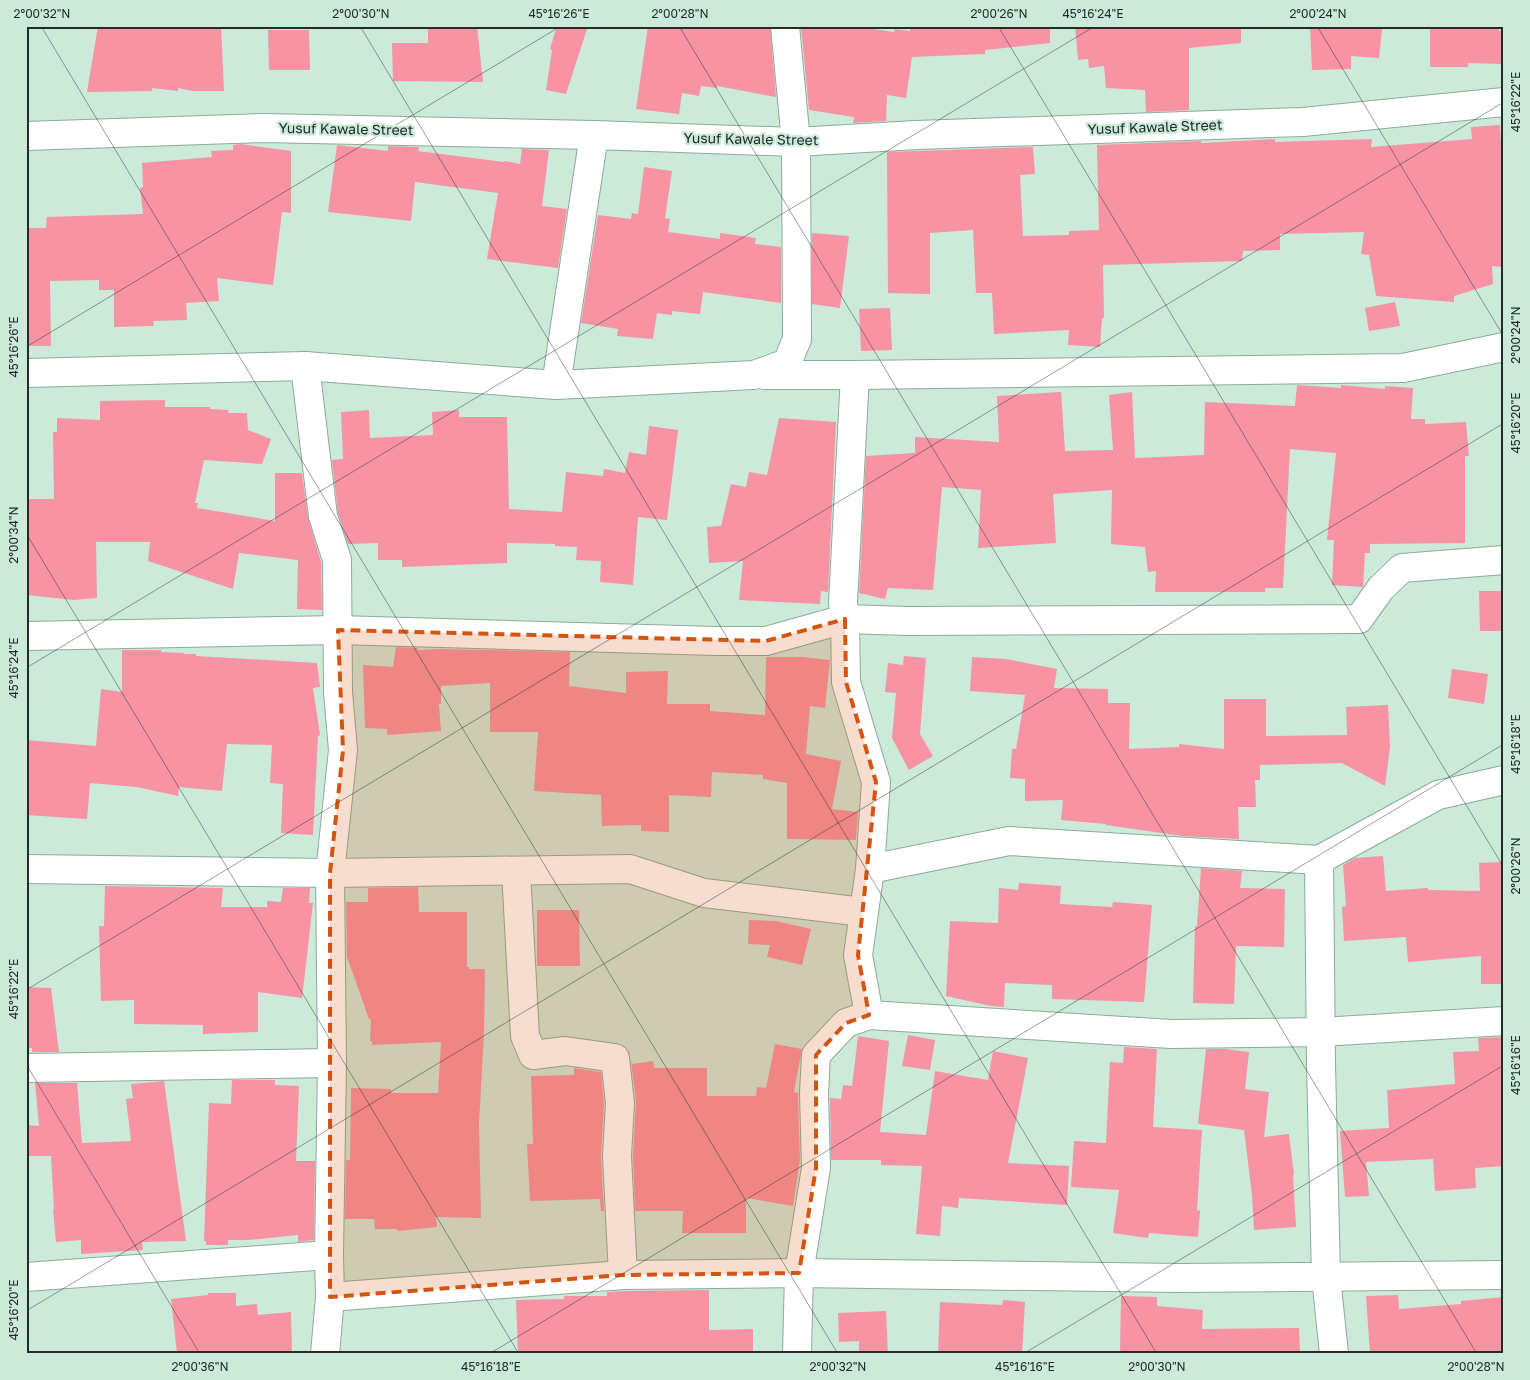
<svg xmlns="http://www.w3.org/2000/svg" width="1530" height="1380" font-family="'Golos Text',sans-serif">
<rect width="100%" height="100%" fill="#ccead9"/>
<g fill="#f793a2">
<path d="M98 26H221L224 91H193L178 88V91L152 88V91L87 92Z"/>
<path d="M428 26H477L483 82 393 81 392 43H428Z"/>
<path d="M557 26H588L566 94 546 90 552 50 550 49Z"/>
<path d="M648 26H770L776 97 717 86V88L701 86 699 96 682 93 679 114 636 109Z"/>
<path d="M801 26H852L894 32 895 29 910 31 911 26H1050V43L985 50V54L912 57 906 98 887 95 886 121 853 123 854 117 809 110Z"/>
<path d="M1075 26H1241V43L1189 48V110L1146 112 1145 90 1106 88 1104 66 1089 68 1088 59 1078 60Z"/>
<path d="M1310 26H1344L1382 29 1379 58 1351 56V69L1312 70Z"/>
<path d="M1471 26H1499V31H1504V64L1468 63V67H1430V29H1471Z"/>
<path d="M268 30H309L310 70H269Z"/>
<path d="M1500 125 1501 144H1504V267L1492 266 1493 284 1454 296V302L1376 296 1369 255 1361 254 1364 232 1280 234V250L1243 251 1242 261 1103 265 1104 318H1102L1100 347 1068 345 1069 330 994 334 992 293H976L973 230 930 233V294L888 293 887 152 1033 147 1035 174 1020 175 1023 236 1069 235V231L1099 230 1097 145 1201 141V143L1275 139V142L1372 139 1371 147 1472 139 1471 127Z"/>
<path d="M240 144 291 151V213L282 212 273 285 217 278 219 301 186 303 187 320 153 321 154 326 114 327V290H99V280L50 281 51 346H28L26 228H46L47 217 143 214 140 188 143 187 142 163 212 157 211 151 233 150V145Z"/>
<path d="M337 145 388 151V146L419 147 418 151 504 162 505 161 520 164 522 149 549 150 542 206 567 209 558 268 487 259 498 193 415 182 411 221 328 212Z"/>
<path d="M644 167 672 171 665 218 670 219 668 232 720 239V233L756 238 755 244 781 247V303L703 292 700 314 672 311V315L657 313 653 339 617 336 618 329 581 323 598 215 631 219 632 213 638 214Z"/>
<path d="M812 233 849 236 840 308 812 304Z"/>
<path d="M1395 302 1400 326 1369 331 1365 308Z"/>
<path d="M890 308 892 350 861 351 859 309Z"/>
<path d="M1297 385 1341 388V385L1385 389V386L1413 388 1411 419H1425V424L1466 422 1469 456H1465V543L1370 544V553H1365L1363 587 1332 585 1334 540H1327L1336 453 1290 449 1283 588H1265V592H1155L1156 571 1148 572 1145 547 1111 544 1112 490 1053 494 1056 543 978 548 981 490 942 487 933 590 888 588 885 599 859 593 866 456 915 453V437L999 442 997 396 1061 392 1065 451 1113 450 1109 395 1132 392 1135 458 1204 455 1205 402 1295 406Z"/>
<path d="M165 400V407H210V409L229 410 228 413H247L248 430 271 439 262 464 204 460 195 503H198L197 508 275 521V473H302L308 518 321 562 322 610 297 609 298 560 239 553 233 589 148 561 150 542H96L97 598 74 600 26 595V499H54L53 432H57V418L100 420V401Z"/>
<path d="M369 410 370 438 433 435 432 412 459 410V417H507L509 509 562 512 566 472 603 476 604 469 625 473 629 452 646 455 649 426 678 430 667 520 638 517 633 585 600 582 601 561 576 560 577 547 555 546V544L507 543V563L402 567V560H378V543L348 544 338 513 332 460 343 459 341 412Z"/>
<path d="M779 418 836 422 828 592 821 591 820 604 739 600 743 561 709 563 707 527 721 526 731 484 746 487 749 472 767 475Z"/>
<path d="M1479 591H1504V631H1480Z"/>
<path d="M396 647 418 648V650L440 649 570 652 569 686 626 693V672L668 671 667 704H710V711L765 715 766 657H803L830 660 825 708 810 706 806 754 841 761 832 809 858 812 856 840 787 839V783L763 779V775L712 772 711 797 669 795V832L641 831V825L602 826 601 795 534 791 538 732H490V683L441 686V704H439L441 731 387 735V729L365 728 363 665 393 667Z"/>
<path d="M122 650H161V652L184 653V654H196V656L317 663 320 687 313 688 320 735 318 736 313 835 281 833 283 784 270 783 272 745 227 744 222 791 179 787 178 796 137 787 90 783 87 819 26 815V740L96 746 101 689 122 692Z"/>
<path d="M904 656 926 658 920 734 933 756 909 770 892 738 896 693 885 692 888 663 903 665Z"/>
<path d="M972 657 1006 659 1057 669 1054 688 1108 689V703H1130L1129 749 1179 747V744L1224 749V699H1266V736L1347 735 1346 707 1388 705 1390 747 1385 786 1342 763 1260 765V780H1255L1256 807H1238L1239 839 1182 836 1106 825V824L1061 820 1063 800 1025 801V779L1010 778 1012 749H1016L1025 695 970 691Z"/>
<path d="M1452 669 1488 674 1484 704 1448 698Z"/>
<path d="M1383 856 1386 891 1428 888V890L1480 891 1479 863 1504 862V984H1481V956L1408 962 1406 937 1344 941 1342 907 1346 906 1343 865 1355 858Z"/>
<path d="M1201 868 1242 871 1240 888 1285 889 1284 947 1236 946 1234 1004 1193 1003 1195 926H1197Z"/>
<path d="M1019 883 1061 886 1060 904 1112 907 1113 902 1152 905 1144 1002 1052 999V985L1005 983 1004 1007 991 1006 946 996 950 921 998 923 999 888 1018 890Z"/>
<path d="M105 886 223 888 221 907H267V901L281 902 283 888H310L309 903H313L302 998 258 992V1032L203 1034V1025L134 1024V1000L101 1001 99 926H104Z"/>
<path d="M418 887 419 912H467V967H469V969H485L484 1032 479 1124 481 1218 436 1217 437 1227 397 1231V1229H375L374 1219H345L346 1160H350L351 1088 391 1089V1093H438L441 1042 372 1045V1041H370L371 1019H369L347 957 346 902H368V888Z"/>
<path d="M537 910H579L580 966H537Z"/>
<path d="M749 920 776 921 811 929 802 965 767 957 770 945 748 944Z"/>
<path d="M26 987 51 988 59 1052H32V1048H26Z"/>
<path d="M908 1035 935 1040 930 1070 902 1066Z"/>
<path d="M858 1036 889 1041 880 1132 926 1135 935 1071 988 1080 993 1051 1028 1058 1008 1163 1069 1166 1067 1205 959 1198 958 1208 942 1206 940 1236 916 1234 922 1166 881 1165V1160H831L830 1098 841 1099 843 1085 852 1086Z"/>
<path d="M1504 1037V1166L1475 1168 1476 1188 1435 1191 1433 1159 1366 1162 1369 1196 1345 1197 1340 1131 1389 1128 1387 1090 1455 1084 1453 1052 1479 1051 1478 1038Z"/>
<path d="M775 1044 802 1049 794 1092 798 1093 800 1160 793 1206 746 1198V1233H682L683 1211H635L633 1156 636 1101 631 1061 632 1064 653 1061 654 1068H707V1096H756L757 1087 766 1088Z"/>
<path d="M1124 1047 1157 1049 1153 1127 1202 1130 1197 1210 1200 1211 1198 1237 1149 1233 1148 1238 1113 1233 1119 1190 1071 1187 1074 1141 1106 1143 1110 1062 1123 1063Z"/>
<path d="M1206 1049H1225L1249 1052 1245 1089 1269 1092 1264 1137 1289 1134 1294 1175H1293L1296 1227 1254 1230 1252 1195 1244 1130 1198 1124Z"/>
<path d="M574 1068 601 1072 604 1103 601 1157 604 1211H601L600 1199 530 1201 527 1144H533L531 1076 574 1075Z"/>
<path d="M232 1080H275V1085L299 1086 296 1161H315L314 1240 298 1242V1235L248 1240H228V1245H206V1241H204L209 1103 231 1104Z"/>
<path d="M164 1081 186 1241 142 1242 143 1250 81 1254V1240L56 1242 53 1209H54L51 1156H26V1125L39 1126 35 1083H77L82 1143 131 1141 126 1099 133 1098 131 1084Z"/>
<path d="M709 1290V1330L753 1329V1354H518L516 1300 564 1299V1296H607V1292L624 1291Z"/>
<path d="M208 1293H236V1306L257 1304 258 1315 291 1312 292 1354H177L171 1299 208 1295Z"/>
<path d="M1398 1295 1399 1309 1461 1304V1301L1504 1297V1354H1370L1366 1296Z"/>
<path d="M1121 1296 1157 1297V1306L1203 1310 1202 1329 1299 1328 1300 1354H1120Z"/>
<path d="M1003 1300 1025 1302 1022 1354H938L940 1302 1002 1305Z"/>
<path d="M886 1311 888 1354H859V1341L839 1342 838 1313Z"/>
</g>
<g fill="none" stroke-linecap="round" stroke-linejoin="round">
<g stroke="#8dab9a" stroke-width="30">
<g id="street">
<path d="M26 136 264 128 594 135 796 142 916 135 1303 122 1504 102"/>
<path d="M305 366 323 516 337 560 338 692 343 750 330 873 332 1063 329 1255 330 1297 325 1354"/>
<path d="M26 373 305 366 556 385 754 375 787 363 797 339 796 142 785 26"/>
<path d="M765 375H855L1403 368 1504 347"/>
<path d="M855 375 843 603 845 619 908 621 1359 619 1381 588 1402 568 1504 560"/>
<path d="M556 385 594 135"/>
<path d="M26 636 338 630 715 641H766L845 619 846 682 876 782 870 869 858 955 869 1015"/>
<path d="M26 869 330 873 630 869 704 893 863 912"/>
<path d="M870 869 1009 841 1319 860"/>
<path d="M516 871 525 1036 533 1055 565 1051 615 1058 620 1103 617 1156 623 1275"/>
<path d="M26 1068 332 1063"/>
<path d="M26 1277 329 1255"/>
<path d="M330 1297 623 1275 799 1273 1180 1278 1504 1275"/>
<path d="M797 1354 799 1273 816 1168 814 1093 816 1055 846 1023 869 1015 1171 1034 1321 1032 1504 1021"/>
<path d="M1334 1354 1326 1277 1321 1064 1319 860 1438 795 1504 780"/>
</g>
</g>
<use href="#street" stroke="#fff" stroke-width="28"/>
</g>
<path fill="#d4550f" fill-opacity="0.2" stroke="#d4550f" stroke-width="4" stroke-dasharray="10 6" stroke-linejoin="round" d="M845 619 846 682 876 782 858 955 869 1015 846 1023 816 1055V1168L799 1273 623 1275 330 1297V873L343 750 338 630 766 641Z"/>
<path fill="none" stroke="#212d26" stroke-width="1" stroke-opacity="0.45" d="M26 26H27M41 26 838 1354M360 26 1157 1354M679 26 1477 1354M998 26 1504 868M1317 26 1504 337M26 347 561 26M26 533 519 1354M26 668 1095 26M26 990 1504 102M26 1064 200 1354M26 1311 1504 423M489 1354 1504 744M1023 1354 1504 1065"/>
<g text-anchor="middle" stroke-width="4.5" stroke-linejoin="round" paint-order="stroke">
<g font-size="14" fill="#212d26" stroke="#ccead9">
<text transform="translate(1155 127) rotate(-2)" y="5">Yusuf Kawale Street</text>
<text transform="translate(346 129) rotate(1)" y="5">Yusuf Kawale Street</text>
<text transform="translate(751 139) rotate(1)" y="5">Yusuf Kawale Street</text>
</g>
</g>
<rect width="1530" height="1380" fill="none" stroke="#ccead9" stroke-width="55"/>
<rect x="28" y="28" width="1474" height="1324" fill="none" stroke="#212d26" stroke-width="2"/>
<g font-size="12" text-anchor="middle" fill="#212d26">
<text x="42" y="18">2°00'32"N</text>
<text x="361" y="18">2°00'30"N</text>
<text x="559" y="18">45°16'26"E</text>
<text x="680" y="18">2°00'28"N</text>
<text x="999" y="18">2°00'26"N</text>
<text x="1093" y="18">45°16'24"E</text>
<text x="1318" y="18">2°00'24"N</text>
<text transform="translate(1516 102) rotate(-90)" y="4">45°16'22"E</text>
<text transform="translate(1516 335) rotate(-90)" y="4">2°00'24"N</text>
<text transform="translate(14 347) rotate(-90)" y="4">45°16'26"E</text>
<text transform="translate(1516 423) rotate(-90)" y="4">45°16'20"E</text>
<text transform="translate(14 535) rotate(-90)" y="4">2°00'34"N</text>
<text transform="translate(14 668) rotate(-90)" y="4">45°16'24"E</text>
<text transform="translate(1516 744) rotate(-90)" y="4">45°16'18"E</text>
<text transform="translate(1516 866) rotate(-90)" y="4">2°00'26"N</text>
<text transform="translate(14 989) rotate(-90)" y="4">45°16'22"E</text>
<text transform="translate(1516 1065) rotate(-90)" y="4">45°16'16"E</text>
<text transform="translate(14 1310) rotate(-90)" y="4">45°16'20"E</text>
<text x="200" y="1371">2°00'36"N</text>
<text x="491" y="1371">45°16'18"E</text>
<text x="838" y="1371">2°00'32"N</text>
<text x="1025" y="1371">45°16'16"E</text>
<text x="1157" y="1371">2°00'30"N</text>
<text x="1476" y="1371">2°00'28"N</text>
</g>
</svg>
